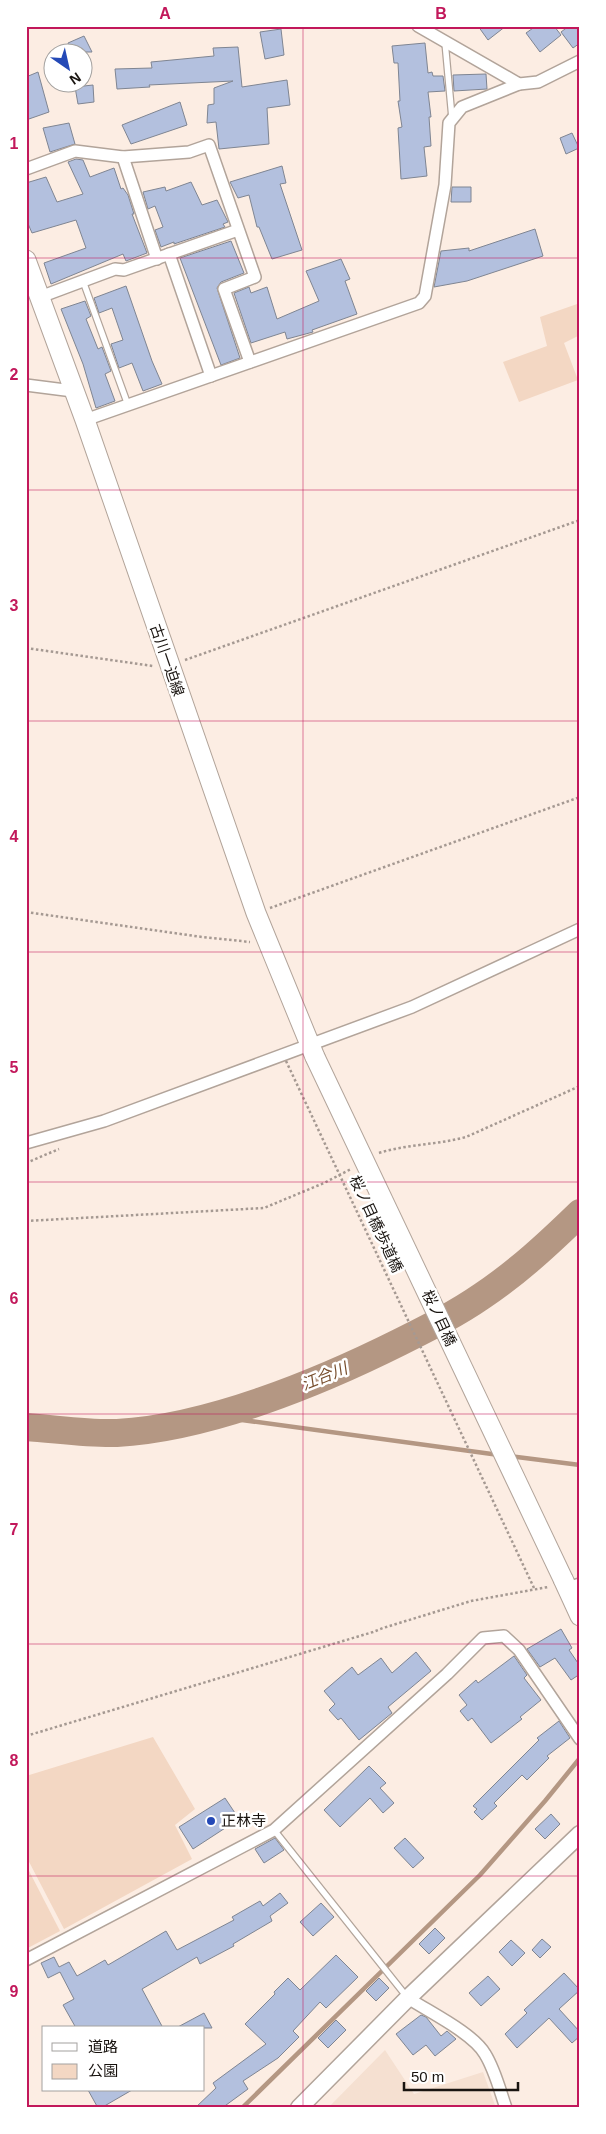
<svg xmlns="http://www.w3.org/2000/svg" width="606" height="2134" font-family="Arial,'Noto Sans JP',sans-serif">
<rect width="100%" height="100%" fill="#fcede3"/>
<path fill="#f5e0d1" d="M385 2050 414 2094 483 2072 496 2108H328Z"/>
<g fill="#f3d7c3">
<path d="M580 303V335L564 343 578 380 519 402 503 362 547 346 540 317Z"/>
<path d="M153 1737 195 1809 175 1825 192 1859 64 1929 26 1856V1776Z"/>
<path d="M26 1865 60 1931 26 1949Z"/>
</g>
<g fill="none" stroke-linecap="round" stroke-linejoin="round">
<g stroke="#b49783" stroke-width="4.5">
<path d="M213 1416 499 1455"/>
<path d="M509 1456 580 1465"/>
<path d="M242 2108 480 1875 545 1801 580 1758"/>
</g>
<path stroke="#b49783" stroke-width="28" d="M26 1427C56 1429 87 1434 117 1433 208 1428 318 1383 400 1342 428 1328 456 1314 482 1296 518 1272 549 1243 580 1213"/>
</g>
<g fill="#b3c0de" stroke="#7f8592">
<path d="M478 26H506L488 40Z"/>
<path d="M536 26H554L561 35 540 52 526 33Z"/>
<path d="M569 26H580V43L573 48 561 32Z"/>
<path d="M281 29 284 55 265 59 260 32Z"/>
<path d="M84 36 92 52H70L68 43Z"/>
<path d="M425 43 428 73 432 72 433 76H443L445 91 428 92 431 117H429L431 146 424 147 427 176 401 179 398 128 402 127 398 101H400L398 63H394L392 46Z"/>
<path d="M238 47 242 87 287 80 290 105 267 108 269 144 219 149 216 122 207 123 208 105 214 104V88L233 81 149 85 150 87 117 89 115 69 152 68 151 62 214 56 213 48Z"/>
<path d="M38 72 49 112 26 120V77Z"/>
<path d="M486 74 487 89 454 91 453 75Z"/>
<path d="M93 85 94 102 78 104 75 87Z"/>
<path d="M180 102 187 125 131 144 122 125Z"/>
<path d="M69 123 75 144 50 152 43 128Z"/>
<path d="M572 133 579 148 566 154 560 138Z"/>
<path d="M76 159 83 160 90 177 114 168 121 189 123 188 128 195 134 214H132L147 253 126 261 123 254 51 284 44 263 86 248 76 220 32 233 26 219V183L46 177 57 202 83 194 68 162Z"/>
<path d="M282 166 286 183 280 184 302 250 272 259 259 227H257L249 195 238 198 230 182Z"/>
<path d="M191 182 202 205 217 200 228 222 223 224 225 227 174 244V242L161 247 155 230 163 227 155 206 148 209 143 192 165 187 166 191Z"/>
<path d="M452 187H471V202H451Z"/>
<path d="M535 229 543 256 467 281 434 287 441 251 469 248V251Z"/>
<path d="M231 241 244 273 221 282 217 288 240 358 221 365 180 258Z"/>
<path d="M341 259 350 279 345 281 357 314 312 330 313 332 287 339 285 332 251 343 234 293 249 287 251 293 267 287 277 319 319 301 306 271Z"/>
<path d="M126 286 152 361 162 384 143 391 132 363 119 368 111 344 123 340 112 308 99 313 94 298Z"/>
<path d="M85 301 91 316 86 319 98 349 102 347 111 371 105 374 115 401 96 408 83 364 61 309Z"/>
<path d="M561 1629 572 1648 569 1650 580 1666V1674L571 1680 555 1658 540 1667 527 1649Z"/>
<path d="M416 1652 431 1671 388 1707 392 1713 359 1740 341 1718 338 1720 329 1710 335 1704 324 1691 352 1667 358 1675 381 1658 392 1673Z"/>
<path d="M514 1656 527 1675 524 1678 541 1700 520 1717 522 1719 491 1743 472 1718 468 1721 460 1711 467 1705 459 1695 476 1680 478 1683Z"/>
<path d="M559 1721 570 1738 547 1756 549 1758 527 1780 522 1775 494 1803 497 1806 482 1820 474 1812 477 1809 473 1806 539 1740 537 1738Z"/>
<path d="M369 1766 386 1783 380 1788 394 1803 383 1813 370 1798 340 1827 324 1810Z"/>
<path d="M225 1798 239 1819 193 1849 179 1827Z"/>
<path d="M551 1814 560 1824 545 1839 535 1829Z"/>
<path d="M275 1838 284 1850 264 1863 255 1849Z"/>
<path d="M405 1838 424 1858 413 1868 394 1848Z"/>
<path d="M280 1893 288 1903 270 1916 272 1921 233 1944 234 1946 200 1964 197 1957 142 1989 163 2028H76L63 2005 74 1999 60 1972 48 1978 41 1963 54 1957 59 1967 69 1962 77 1976 105 1960 108 1965 166 1931 177 1950 234 1920 232 1917 260 1901 263 1906Z"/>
<path d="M321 1903 334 1917 313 1936 300 1922Z"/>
<path d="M435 1928 445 1938 429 1954 419 1944Z"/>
<path d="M542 1939 551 1947 540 1958 532 1950Z"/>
<path d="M511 1940 525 1953 512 1966 499 1952Z"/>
<path d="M336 1955 358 1977 326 2008 320 2002 293 2031 299 2037 278 2058 243 2081 248 2089 222 2108H195L216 2088 213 2083 266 2044 245 2024 275 1994 274 1992 288 1978 300 1990Z"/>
<path d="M564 1973 580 1990 559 2009 580 2032V2036L572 2043 549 2018 517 2048 505 2034 527 2013 524 2010Z"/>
<path d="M488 1976 500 1989 481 2006 469 1993Z"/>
<path d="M379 1978 389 1988 376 2001 366 1991Z"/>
<path d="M204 2013 212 2028H176Z"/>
<path d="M421 2015 426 2017 441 2036 447 2031 456 2039 435 2056 426 2045 413 2055 396 2034Z"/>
<path d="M336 2020 346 2030 328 2048 318 2038Z"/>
<path d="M88 2090H132L101 2108H98Z"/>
</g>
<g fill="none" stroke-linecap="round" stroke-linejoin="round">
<g stroke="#b2a49a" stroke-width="8">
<g id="lane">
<path d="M445 42 452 118"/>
<path d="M83 281 128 405"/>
<path d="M274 1830 407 1997"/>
</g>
</g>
<g stroke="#b2a49a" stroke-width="14">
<g id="street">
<path d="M418 26 519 84 538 82 580 61"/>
<path d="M123 157 157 259"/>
<path d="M26 169 75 151 123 157 189 152 209 145 255 277 224 289 250 362"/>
<path d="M169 254 211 376"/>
<path d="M40 297 115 269 124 270 238 230"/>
<path d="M26 385 73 391"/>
<path d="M85 420 419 303 425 296 445 185 449 123 462 107 519 84"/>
<path d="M26 1143 104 1121 412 1007 580 929"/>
<path d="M567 1588 580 1584"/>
<path d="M26 1960 274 1830 447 1674 483 1638 504 1636 519 1650 580 1739"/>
<path d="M408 1998C429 2012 473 2033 485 2054 495 2070 500 2091 506 2108"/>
</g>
</g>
<g stroke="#b2a49a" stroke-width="19">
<path id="secondary" d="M299 2108 408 1998 580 1834"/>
</g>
<g stroke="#b2a49a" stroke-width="21">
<g id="primary">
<path d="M26 260 85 420 256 913 315 1057"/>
<path d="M563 1579 580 1616"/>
</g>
</g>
<g stroke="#a59992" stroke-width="2.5" stroke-dasharray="2.5 2.5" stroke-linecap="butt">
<path d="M26 648 153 666"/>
<path d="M185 660 580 520"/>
<path d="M270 908 580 797"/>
<path d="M26 912 202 937 250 942"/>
<path d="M379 1153C407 1144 437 1145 466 1137L580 1086"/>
<path d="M26 1163 59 1149"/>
<path d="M26 1221 264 1208 324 1183 351 1169"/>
<path d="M26 1736 373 1632 383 1628 471 1601 548 1587"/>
</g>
<use href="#lane" stroke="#fff" stroke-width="5.5"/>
<use href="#street" stroke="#fff" stroke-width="11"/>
<use href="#secondary" stroke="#fff" stroke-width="16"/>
<use href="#primary" stroke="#fff" stroke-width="19"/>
<g stroke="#b2a49a" stroke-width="21" stroke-linecap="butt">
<path id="primary-bridge" d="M315 1057 563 1579"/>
</g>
<path stroke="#a59992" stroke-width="2.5" stroke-dasharray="2.5 2.5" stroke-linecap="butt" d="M286 1061 534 1588"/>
<use href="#primary-bridge" stroke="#fff" stroke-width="19"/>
</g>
<path fill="none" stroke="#c2185b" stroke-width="1" stroke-opacity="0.55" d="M303 26V2108M26 258H580M26 490H580M26 721H580M26 952H580M26 1182H580M26 1414H580M26 1644H580M26 1876H580"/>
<circle fill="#2449b7" stroke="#fff" stroke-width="2" cx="211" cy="1821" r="5"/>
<g text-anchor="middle" stroke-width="5" stroke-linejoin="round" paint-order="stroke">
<g font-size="15" fill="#191410" stroke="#fff">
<text transform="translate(167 660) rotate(71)" y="5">古川一迫線</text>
<text transform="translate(376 1224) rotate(65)" y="5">桜ノ目橋歩道橋</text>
<text transform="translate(439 1318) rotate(65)" y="5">桜ノ目橋</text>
</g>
<g font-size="15" fill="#191410" stroke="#fff" text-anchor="start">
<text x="221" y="1826">正林寺</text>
</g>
<g font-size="16" font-style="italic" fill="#774d2c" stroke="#fff">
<text transform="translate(324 1376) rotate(-22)" y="6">江合川</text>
</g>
</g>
<rect width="606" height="2134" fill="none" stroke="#ffffff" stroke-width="55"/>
<rect x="42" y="2026" width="162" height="65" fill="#ffffff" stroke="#a3a19f"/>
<rect x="52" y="2043" width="25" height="8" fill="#ffffff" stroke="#a3a19f"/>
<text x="88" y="2052" font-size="15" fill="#191410">道路</text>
<rect x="52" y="2064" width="25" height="15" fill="#f3d7c3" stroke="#a3a19f"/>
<text x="88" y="2076" font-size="15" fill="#191410">公園</text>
<g transform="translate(68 68) rotate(146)"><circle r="24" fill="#ffffff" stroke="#a3a19f"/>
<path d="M0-4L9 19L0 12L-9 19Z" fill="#2449b7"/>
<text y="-8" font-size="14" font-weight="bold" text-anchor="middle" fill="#191410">N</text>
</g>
<path d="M404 2082v8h114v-8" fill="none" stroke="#191410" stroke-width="2.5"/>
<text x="411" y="2082" font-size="15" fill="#191410" stroke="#ffffff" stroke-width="4" paint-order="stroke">50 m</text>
<rect x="28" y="28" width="550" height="2078" fill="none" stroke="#c2185b" stroke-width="2"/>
<g font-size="16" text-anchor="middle" font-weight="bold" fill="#c2185b">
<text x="165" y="19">A</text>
<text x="441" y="19">B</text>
<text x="14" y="149">1</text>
<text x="14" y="380">2</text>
<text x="14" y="611">3</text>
<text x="14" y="842">4</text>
<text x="14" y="1073">5</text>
<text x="14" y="1304">6</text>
<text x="14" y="1535">7</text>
<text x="14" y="1766">8</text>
<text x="14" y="1997">9</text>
</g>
</svg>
